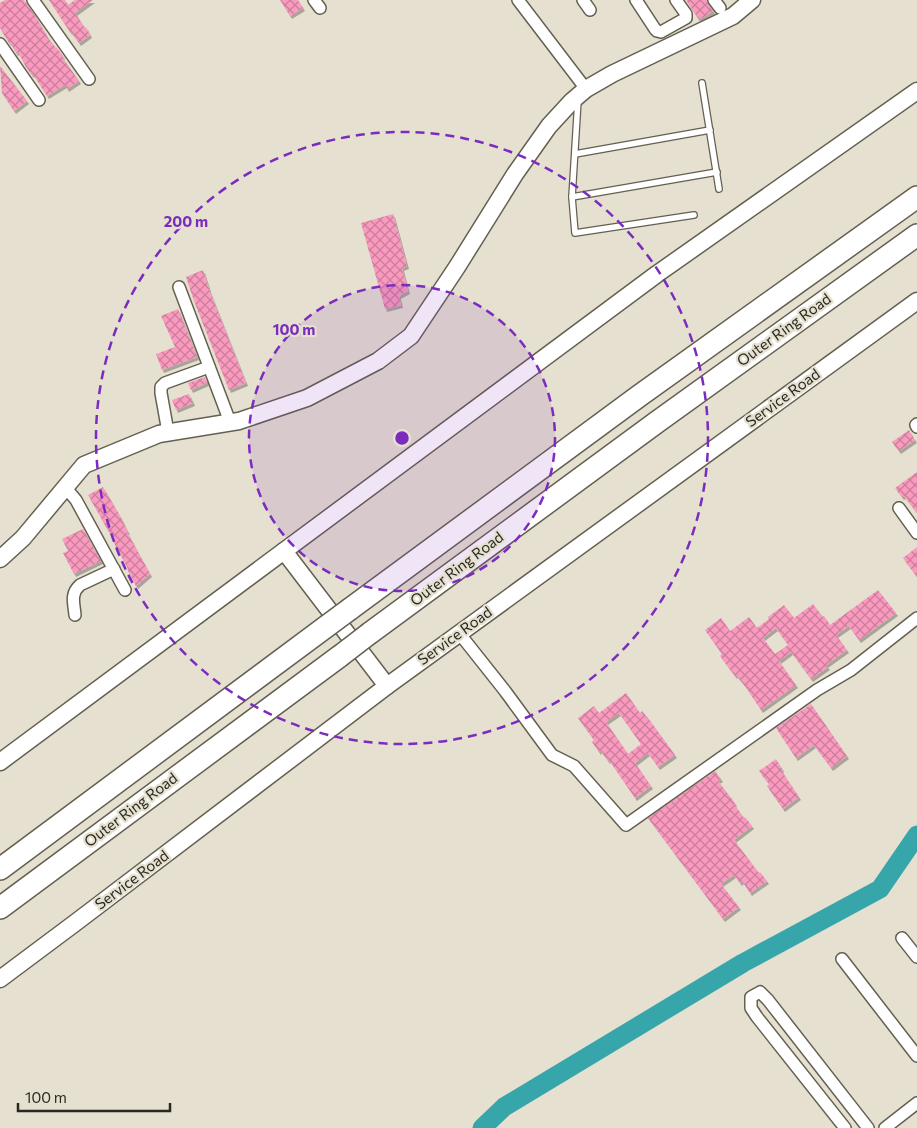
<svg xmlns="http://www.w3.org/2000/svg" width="917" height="1128" font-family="Commissioner,sans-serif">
<defs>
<pattern id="building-cross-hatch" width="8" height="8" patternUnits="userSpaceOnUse" patternTransform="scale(1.25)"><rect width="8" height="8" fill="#fa9abf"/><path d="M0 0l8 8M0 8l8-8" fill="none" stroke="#ca7e9b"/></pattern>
<filter id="shadow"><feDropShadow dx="2" dy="3" stdDeviation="0" flood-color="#0004"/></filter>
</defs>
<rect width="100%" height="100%" fill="#e5e0cf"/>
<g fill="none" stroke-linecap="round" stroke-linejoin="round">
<path stroke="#37a6ab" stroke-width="19" d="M482 1128 504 1107 743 963 880 889 917 835"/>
</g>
<g fill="url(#building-cross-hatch)" fill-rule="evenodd" filter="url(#shadow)">
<path d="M5 0H24L36 17 48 38 56 48V47L63 56 62 57 79 81 67 89 65 85 47 96 33 74 32 75 26 67 18 52 16 53 10 42 9 43 0 28V3Z"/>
<path d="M49 0H65L68 5 75 0H93L75 13 85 28 86 27 90 35 79 43 71 32H70Z"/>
<path d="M280 0H298L303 8 290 16Z"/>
<path d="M686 0H707L708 4 713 11 699 20Z"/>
<path d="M0 66 27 101 14 111 2 93Z"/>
<path d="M393 214 407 266 402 268 408 291 399 296 401 305 385 309 361 223Z"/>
<path d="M203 270 210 292 246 383 229 390 194 301 186 277Z"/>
<path d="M178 309 197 357 162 370 156 354 175 347 161 316Z"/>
<path d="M205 377 207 383 191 390 188 383Z"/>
<path d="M189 394 193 403 176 410 172 400Z"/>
<path d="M909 430 915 440 899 451 892 442Z"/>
<path d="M917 472V513L904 496 902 497 895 488Z"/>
<path d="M103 487 120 516 128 532H127L150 574 136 586 127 569H128L113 541H114L88 495Z"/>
<path d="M83 529 101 561 74 574 63 553 68 551 62 539Z"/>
<path d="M917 547V577L903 558Z"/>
<path d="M878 590 896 613 859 640 849 626 836 635 847 650 826 665 828 667 811 679 791 652 779 661 796 685 761 710 745 686 736 675 735 676 720 656 722 654 705 630 721 618 730 631 749 617 757 628 769 619 768 617 784 605 794 618 813 604 823 617 824 616 830 625ZM776 628 788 645 775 654 763 638Z"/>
<path d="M626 693 640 713 642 711 651 722 675 755 658 767 648 753 635 763 651 786 635 798 609 760 608 761 600 750 599 752 592 742 594 740 578 718 594 706 599 713ZM619 713 641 744 628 754 606 722Z"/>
<path d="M811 704 847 756 831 768 814 745 796 758 776 728Z"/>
<path d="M776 759 782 769 781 770 799 797 783 809 767 786 769 784 759 771Z"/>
<path d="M715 771 721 779 718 781 735 803 734 804 744 818 745 817 752 826 734 840 759 873 760 872 767 881 750 893 742 881 740 883 734 875 721 884 739 907 723 919 648 818Z"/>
</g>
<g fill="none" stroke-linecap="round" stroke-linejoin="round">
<g stroke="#646051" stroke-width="8">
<g id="lane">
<path d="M702 83 719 189"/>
<path d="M578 100 572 197 575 233 694 215"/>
<path d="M575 154 710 130"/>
<path d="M572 197 717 172"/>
</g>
</g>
<g stroke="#646051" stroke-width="14">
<g id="street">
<path d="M33 0 89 79"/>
<path d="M314 0 320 8"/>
<path d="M518 0 586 89"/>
<path d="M583 0 590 10"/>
<path d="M636 0 655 29 657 31 661 32 686 18V14L676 0"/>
<path d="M714 0 720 8"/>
<path d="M0 44 39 100"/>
<path d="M179 287 230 422"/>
<path d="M917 424 916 425 917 427"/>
<path d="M168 432 161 393V387L165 383 209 367"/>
<path d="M65 487 76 500 125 590"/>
<path d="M899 508 917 533"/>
<path d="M75 615C74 603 70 594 80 585L114 569"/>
<path d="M459 633 505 691 552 755 574 766 626 825 817 690 851 670 917 618"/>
<path d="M902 938 917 957"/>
<path d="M842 959 917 1056"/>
<path d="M845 1128 757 1017 751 1008V997L760 992 768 1000 868 1128"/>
<path d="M885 1128 917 1103"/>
</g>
</g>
<g stroke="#646051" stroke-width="19">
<g id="secondary">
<path d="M284 551 387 686"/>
<path d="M0 559 23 538 84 465 159 434 239 421 307 398 378 361 411 336 457 267 515 174 549 126 572 101 586 89 612 74 733 16 752 0"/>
<path d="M0 762 657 274 917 91"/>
<path d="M0 979 75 923 387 686 917 301"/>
</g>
</g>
<g stroke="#646051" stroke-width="24">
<g id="highway">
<path d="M350 609 639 396 917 197"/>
<path d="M370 633 657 422 917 235"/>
<path d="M0 869 327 626"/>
<path d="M0 908 340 656"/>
</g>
</g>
<use href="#lane" stroke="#fff" stroke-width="5.5"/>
<use href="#street" stroke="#fff" stroke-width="11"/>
<use href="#secondary" stroke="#fff" stroke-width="16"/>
<use href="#highway" stroke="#fff" stroke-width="21"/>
<g stroke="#646051" stroke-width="24" stroke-linecap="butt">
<g id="highway-bridge">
<path d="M327 626 350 609"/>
<path d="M340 656 370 633"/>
</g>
</g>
<use href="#highway-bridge" stroke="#fff" stroke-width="21"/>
</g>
<circle cx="402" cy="438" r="153" fill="#7b2cbf" fill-opacity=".12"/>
<g fill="none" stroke="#7b2cbf" stroke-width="2.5" stroke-dasharray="9 6">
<circle cx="402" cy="438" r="153"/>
<circle cx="402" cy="438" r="306"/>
</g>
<g text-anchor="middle" stroke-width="4.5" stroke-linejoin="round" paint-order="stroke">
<g font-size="15" fill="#292821" stroke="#e5e0cf">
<text transform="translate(784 330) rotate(-36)" y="5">Outer Ring Road</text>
<text transform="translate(783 398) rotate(-36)" y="5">Service Road</text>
<text transform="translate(457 569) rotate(-37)" y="5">Outer Ring Road</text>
<text transform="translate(455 636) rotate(-36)" y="5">Service Road</text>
<text transform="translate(131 810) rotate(-37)" y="5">Outer Ring Road</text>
<text transform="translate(132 880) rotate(-37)" y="5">Service Road</text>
</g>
</g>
<circle cx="402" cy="438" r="8" fill="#7b2cbf" stroke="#e5e0cf" stroke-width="2.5"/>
<g font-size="15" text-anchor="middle" font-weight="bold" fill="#7b2cbf" stroke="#e5e0cf" stroke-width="4.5" stroke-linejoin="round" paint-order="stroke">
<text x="186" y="227">200 m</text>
<text x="294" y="335">100 m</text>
</g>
<path d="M18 1103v8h152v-8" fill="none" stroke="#292821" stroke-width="2.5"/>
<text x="25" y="1103" font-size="15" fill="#292821" stroke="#e5e0cf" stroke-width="4" paint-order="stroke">100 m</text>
</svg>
